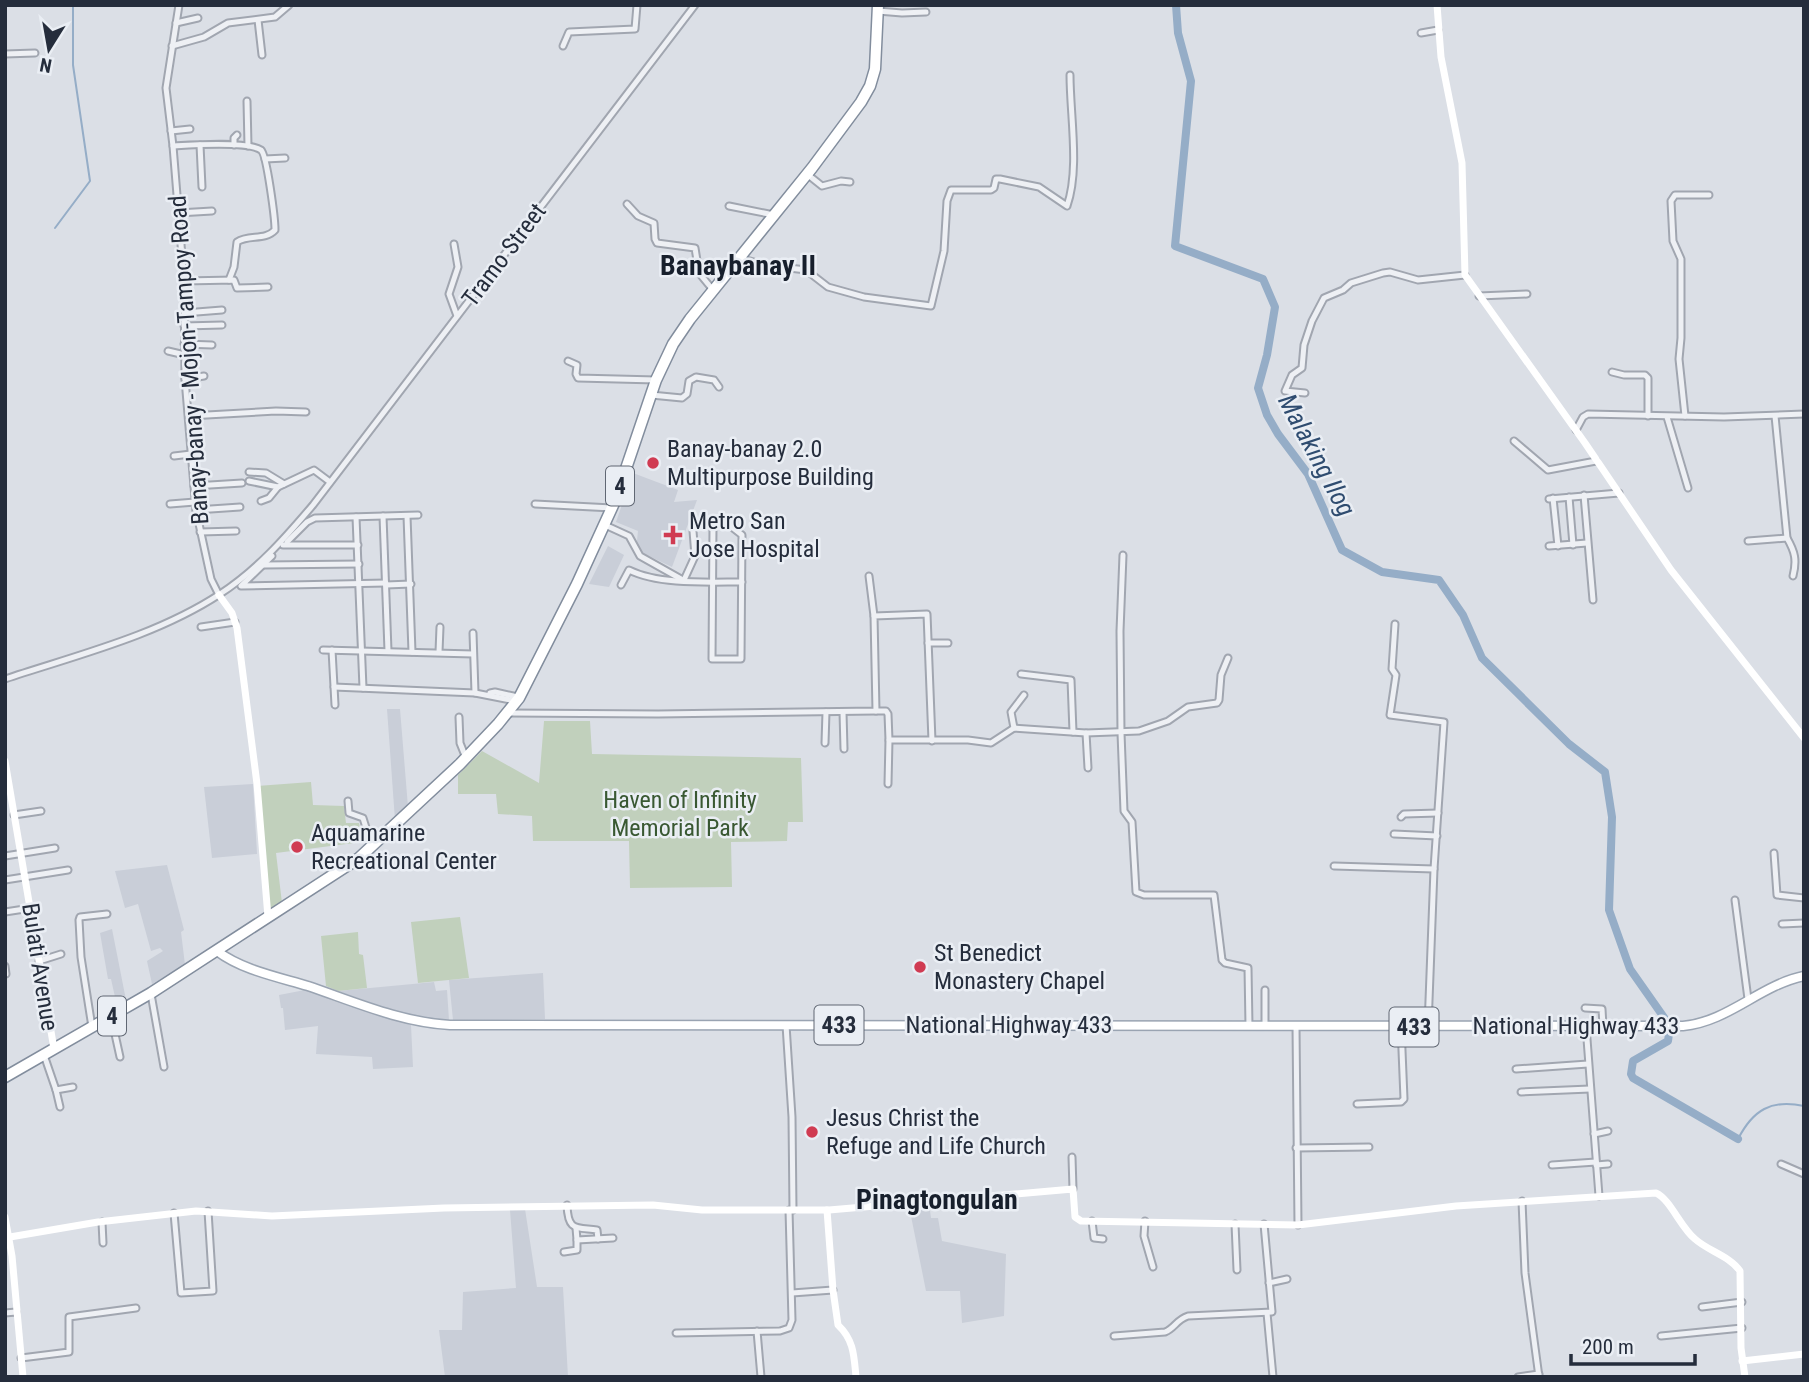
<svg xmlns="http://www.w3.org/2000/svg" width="1809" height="1382" font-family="'Roboto Condensed',sans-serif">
<rect width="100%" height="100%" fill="#dbdfe6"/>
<g fill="#c9ced8">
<path d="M633 473 678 490 674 502 697 500 672 567 636 550 638 531 616 522Z"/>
<path d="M608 546 624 555 609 587 589 584Z"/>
<path d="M387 709H400L408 807 395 820Z"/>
<path d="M253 784 257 854 212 858 204 787Z"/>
<path d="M167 865 184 930 181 932 185 965 152 984 147 961 163 951 160 948 151 951 138 904 125 908 115 871Z"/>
<path d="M112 929 126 1000 117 1006 111 979H108L100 933Z"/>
<path d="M543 973 545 1019 453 1020 449 980Z"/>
<path d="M434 982 436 991 447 990 449 1020 412 1017 338 991Z"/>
<path d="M305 990 411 1025 413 1067 373 1069 372 1057 316 1054 318 1026 285 1030 283 1008H281L279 995Z"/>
<path d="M929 1203 931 1218H938L942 1241 1006 1254 1004 1316 962 1323 960 1291H926L909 1206Z"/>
<path d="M525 1209 537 1287H563L568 1377H445L439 1330H462L463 1292 516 1288 510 1210Z"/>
</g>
<g fill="#c1d0bc">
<path d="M544 721H590L592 754 801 758 803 822H788L787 841 731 842 732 887 630 888 629 841H533L532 816 498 814 496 794H458V775L482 751 539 783Z"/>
<path d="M311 782 313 805 344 806 346 823H359L362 842 276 853 282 903 268 911 257 786Z"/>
<path d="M460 917 469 978 418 983 411 922Z"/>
<path d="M358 932 359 954 363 955 367 988 338 991 326 986 321 936Z"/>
</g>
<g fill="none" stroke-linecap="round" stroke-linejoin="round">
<g stroke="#95adc7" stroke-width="2">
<path d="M55 228 90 181 73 65V5"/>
<path d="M1738 1139C1753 1110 1771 1099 1804 1106"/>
</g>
<path stroke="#95adc7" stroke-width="8" d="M1176 5 1178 33 1191 81 1175 246 1263 279 1275 307 1267 355 1258 388 1267 415 1278 434 1308 474 1342 550 1382 572 1439 580 1463 615 1482 658 1569 744 1605 772 1612 817 1609 910 1630 969 1670 1026 1668 1041 1633 1061 1631 1074 1633 1078 1738 1139"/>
<g stroke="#a1a6b0" stroke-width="9">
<g id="street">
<path d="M179 5 166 88 173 146 184 281 185 379 196 510 211 579 219 595"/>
<path d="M878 11 902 13 926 12"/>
<path d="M258 20 262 55"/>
<path d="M176 23 198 18"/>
<path d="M1421 33 1438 30"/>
<path d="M172 46 204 37 228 23 275 17 289 5"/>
<path d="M563 46 569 32 635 29 637 5"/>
<path d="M5 54 35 53"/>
<path d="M247 101 248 146"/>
<path d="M171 131 190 129"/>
<path d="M200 145 202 187"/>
<path d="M234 145V138L237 135"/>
<path d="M173 146C191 145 248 141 261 150 267 155 275 219 275 230 265 241 249 234 237 242L234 267 229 280"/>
<path d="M265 159 285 158"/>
<path d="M807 174 822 186 841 181 850 182"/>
<path d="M627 204 638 216 654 223 655 239 657 243 695 248 699 273 713 290"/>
<path d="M729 206 774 215"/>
<path d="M178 213 212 211"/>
<path d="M454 244 458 267 449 294 457 316"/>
<path d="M739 258 764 265 806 270 828 287 864 297 931 306 944 251 947 201 951 190H991L994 188 996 179H1000L1039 187 1067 206C1080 169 1070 115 1070 75"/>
<path d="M184 281 234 280 237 288 268 287"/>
<path d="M1479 296 1527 294"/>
<path d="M184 313 222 310"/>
<path d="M184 326 222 325"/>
<path d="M184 344 212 345"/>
<path d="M168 351 185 355"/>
<path d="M568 361 577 365 576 374 578 378 656 380"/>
<path d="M1612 372 1624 375H1645L1648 378V416"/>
<path d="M185 379 204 376"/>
<path d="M1305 393 1285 391 1292 375 1302 368 1304 345 1312 321 1324 298 1343 290 1351 283 1383 273 1390 272 1418 280 1465 275"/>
<path d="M651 395 682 398 687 394 689 381 696 377 714 380 719 387"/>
<path d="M189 416 276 411 306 412"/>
<path d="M1685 416 1679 359 1681 338V259L1673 241 1671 201 1675 195H1709"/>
<path d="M1775 416 1787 538C1795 552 1797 560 1793 576"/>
<path d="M1667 417 1688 488"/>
<path d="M1576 430 1583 417 1588 414 1724 417 1804 414"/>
<path d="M1514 441 1548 470 1596 461"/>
<path d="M174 456 191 454"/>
<path d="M249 472 266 473 284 484"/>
<path d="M249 481 278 487"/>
<path d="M194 486 242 483"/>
<path d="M1584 495 1593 600"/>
<path d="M1569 497 1573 545"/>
<path d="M1553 498 1558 546"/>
<path d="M1549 499 1619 493"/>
<path d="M261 501 269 498 278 487 314 470 330 482"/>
<path d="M170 504 195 502"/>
<path d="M535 504 612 508"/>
<path d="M196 510 240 507"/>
<path d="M383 516 388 651"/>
<path d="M407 516 412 652"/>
<path d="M356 517 363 688"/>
<path d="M718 520 724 521 742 535 741 659H712L713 526Z"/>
<path d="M605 525 629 536 640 556 681 579"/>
<path d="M200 532 236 531"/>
<path d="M1748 541 1787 538"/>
<path d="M287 542 307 522 315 518 418 515"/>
<path d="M283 545H358"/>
<path d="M1549 546 1587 543"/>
<path d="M1123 555 1120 631 1121 733 1124 811 1132 822 1136 892 1144 895H1214L1222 960 1225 963 1248 968 1249 1026"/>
<path d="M272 556 241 586 386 583"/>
<path d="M264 565 359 564"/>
<path d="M869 576 874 616"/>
<path d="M684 580 695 556 693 531"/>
<path d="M386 585 411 584"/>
<path d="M621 585 629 570C659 585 709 582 742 582"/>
<path d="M1395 624 1392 669 1396 675 1390 715 1444 722 1434 869 1428 1027"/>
<path d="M201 627 235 622"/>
<path d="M473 633 475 693"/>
<path d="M928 643H948"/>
<path d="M323 650 473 654"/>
<path d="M332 650 335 705"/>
<path d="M439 652 440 627"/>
<path d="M1021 674 1071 680 1073 732"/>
<path d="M5 679C77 655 156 636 220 594 257 570 285 538 313 505L695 5"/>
<path d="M334 687 475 693 516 701"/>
<path d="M490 693 495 692 518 697"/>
<path d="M876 711H886L888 714 889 740H968L991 743 1014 728 1086 733 1139 731 1168 721 1188 707 1217 703 1219 700 1221 675 1228 658"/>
<path d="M843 712 844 749"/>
<path d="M508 713 658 714 876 711 874 616 927 614 932 741"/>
<path d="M459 717 460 743 466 758"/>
<path d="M1014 728 1011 712 1024 695"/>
<path d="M1086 733 1088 768"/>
<path d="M825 743 826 712"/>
<path d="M888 784 889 740"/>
<path d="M348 801 349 813 363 818 372 847"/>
<path d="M14 815 41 811"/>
<path d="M1401 817 1404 814 1438 813"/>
<path d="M1394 834 1437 836"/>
<path d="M1774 853 1777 895 1804 898"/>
<path d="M5 856 55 848"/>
<path d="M1334 866 1434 869"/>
<path d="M5 880 68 870"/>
<path d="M1735 900 1748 999"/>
<path d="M5 912 31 908"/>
<path d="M1782 924 1804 923"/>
<path d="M39 961 61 954"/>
<path d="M5 966 6 974"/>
<path d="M151 994 164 1067"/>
<path d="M1585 1008 1602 1009 1603 1026"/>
<path d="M111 1016 120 1057"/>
<path d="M786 1025 792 1117 793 1210"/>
<path d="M1265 1026V990"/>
<path d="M1296 1026 1298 1225"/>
<path d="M1586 1026 1599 1196"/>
<path d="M92 1027 81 957 79 920 80 917 107 914"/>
<path d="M44 1055 56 1090 73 1087"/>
<path d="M1516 1069 1588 1064"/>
<path d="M56 1090 60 1107"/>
<path d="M1521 1092 1590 1089"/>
<path d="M1357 1104 1401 1102 1404 1099 1401 1026"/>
<path d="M1594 1134 1608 1131"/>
<path d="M1296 1148 1369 1147"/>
<path d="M1072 1157 1073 1189"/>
<path d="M1781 1164 1804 1174"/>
<path d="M1552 1165 1596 1162"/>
<path d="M1596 1165 1608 1164"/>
<path d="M1522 1201 1525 1273 1539 1377"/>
<path d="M567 1205C568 1231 575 1227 597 1230L598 1239"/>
<path d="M174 1213 181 1293 213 1291 208 1211"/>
<path d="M1092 1221 1094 1238 1103 1239"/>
<path d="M1145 1221 1144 1236 1153 1267"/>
<path d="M102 1222 103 1243"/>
<path d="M1235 1224 1237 1270"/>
<path d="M576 1228 577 1240 613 1238"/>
<path d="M564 1252 577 1250V1240"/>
<path d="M1269 1283 1287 1279"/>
<path d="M792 1293 833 1290"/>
<path d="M1702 1307 1742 1302"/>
<path d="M5 1313 16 1312"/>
<path d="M1267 1313 1273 1377"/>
<path d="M757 1331 761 1377"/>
<path d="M676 1333 780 1331 789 1328 792 1320 789 1210"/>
<path d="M1114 1336 1165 1332C1175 1328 1176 1320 1188 1316L1272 1312 1264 1224"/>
<path d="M1661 1336 1742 1328"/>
<path d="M21 1358 69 1352V1317L136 1308"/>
<path d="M1518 1377 1539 1374"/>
</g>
</g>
<g stroke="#9aa4b2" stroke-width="11">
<path id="primary" d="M217 951C242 970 278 977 308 986 355 1002 400 1022 450 1025L1683 1026C1728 1022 1760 985 1804 976"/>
</g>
<g stroke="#828d9d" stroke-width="13">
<path id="highway" d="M5 1077 151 993 359 858 460 764 498 724 519 698 577 584 615 501 656 380 673 344 690 319 812 168 861 102 870 86 875 69 878 5"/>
</g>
<use href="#street" stroke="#eef0f4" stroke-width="5"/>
<g stroke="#fff" stroke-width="7">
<path d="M1437 5 1441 57 1462 163 1465 275 1585 443 1671 570 1804 738"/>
<path d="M219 595 232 613 237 628 257 784 268 917"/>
<path d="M5 761 54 1049"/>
<path d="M827 1210 833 1290 838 1325C854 1340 854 1356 856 1377"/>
<path d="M5 1217 12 1256 23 1377"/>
<path d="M10 1237 98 1222 196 1211 272 1216 444 1208 653 1205 702 1210H829L1073 1189 1075 1217 1081 1221 1298 1225 1456 1206 1656 1193C1670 1199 1681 1228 1695 1239 1708 1251 1730 1256 1740 1271L1741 1348 1745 1377"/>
<path d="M1742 1361 1804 1354"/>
</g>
<use href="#primary" stroke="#fff" stroke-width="8"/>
<use href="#highway" stroke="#fff" stroke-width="10"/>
</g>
<g fill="#d03b52" stroke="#eaeef4" stroke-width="2.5">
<circle cx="653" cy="463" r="7"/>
<path d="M669.5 524.5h7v7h7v7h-7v7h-7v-7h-7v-7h7z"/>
<circle cx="297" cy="847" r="7"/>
<circle cx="920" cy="967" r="7"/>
<circle cx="812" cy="1132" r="7"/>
</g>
<g text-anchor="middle" stroke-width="5" stroke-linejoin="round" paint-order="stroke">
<g fill="#eaeef4" stroke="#606773" stroke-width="2">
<rect x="606" y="466.5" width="28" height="39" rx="5"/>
<rect x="98" y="996.5" width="28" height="39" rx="5"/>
<rect x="814.5" y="1005.5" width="49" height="39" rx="5"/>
<rect x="1389.5" y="1007.5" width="49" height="39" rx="5"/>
</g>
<g font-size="23" font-weight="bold" fill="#252d3c">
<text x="620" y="494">4</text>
<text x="112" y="1024">4</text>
<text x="839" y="1033">433</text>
<text x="1414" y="1035">433</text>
</g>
<g font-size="24" fill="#252d3c" stroke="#eaeef4">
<text transform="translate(504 255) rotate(-53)" y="8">Tramo Street</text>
<text transform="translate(189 360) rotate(-94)" y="8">Banay-banay - Mojon-Tampoy Road</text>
<text transform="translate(40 967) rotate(81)" y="8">Bulati Avenue</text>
<text x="1009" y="1033">National Highway 433</text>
<text x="1576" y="1034">National Highway 433</text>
</g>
<g font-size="24" fill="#252d3c" stroke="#eaeef4" text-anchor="start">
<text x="667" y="457">Banay-banay 2.0<tspan x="667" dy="28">Multipurpose Building</tspan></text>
<text x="689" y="529">Metro San<tspan x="689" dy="28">Jose Hospital</tspan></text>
<text x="311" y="841">Aquamarine<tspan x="311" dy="28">Recreational Center</tspan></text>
<text x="934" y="961">St Benedict<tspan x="934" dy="28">Monastery Chapel</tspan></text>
<text x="826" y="1126">Jesus Christ the<tspan x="826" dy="28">Refuge and Life Church</tspan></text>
</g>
<g font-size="24" fill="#395832" stroke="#eaeef4">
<text x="680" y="808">Haven of Infinity<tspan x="680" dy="28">Memorial Park</tspan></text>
</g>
<g font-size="26" font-style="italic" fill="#2f4c70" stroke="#eaeef4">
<text transform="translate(1317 455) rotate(62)" y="9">Malaking Ilog</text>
</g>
<g font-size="28" font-weight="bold" fill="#171f2c" stroke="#eaeef4">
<text x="738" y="275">Banaybanay II</text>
<text x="937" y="1209">Pinagtongulan</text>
</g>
</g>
<rect width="1809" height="1382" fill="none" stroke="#252d3c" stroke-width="14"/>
<g transform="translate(49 49) rotate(191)" stroke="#eaeef4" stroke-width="5" paint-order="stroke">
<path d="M0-5L12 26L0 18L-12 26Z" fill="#252d3c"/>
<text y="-10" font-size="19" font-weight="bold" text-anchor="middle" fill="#252d3c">N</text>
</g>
<path d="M1571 1354v10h124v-10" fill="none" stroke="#252d3c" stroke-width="3.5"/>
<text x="1582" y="1354" font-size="21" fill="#252d3c" stroke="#eaeef4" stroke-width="5" paint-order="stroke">200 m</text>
</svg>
